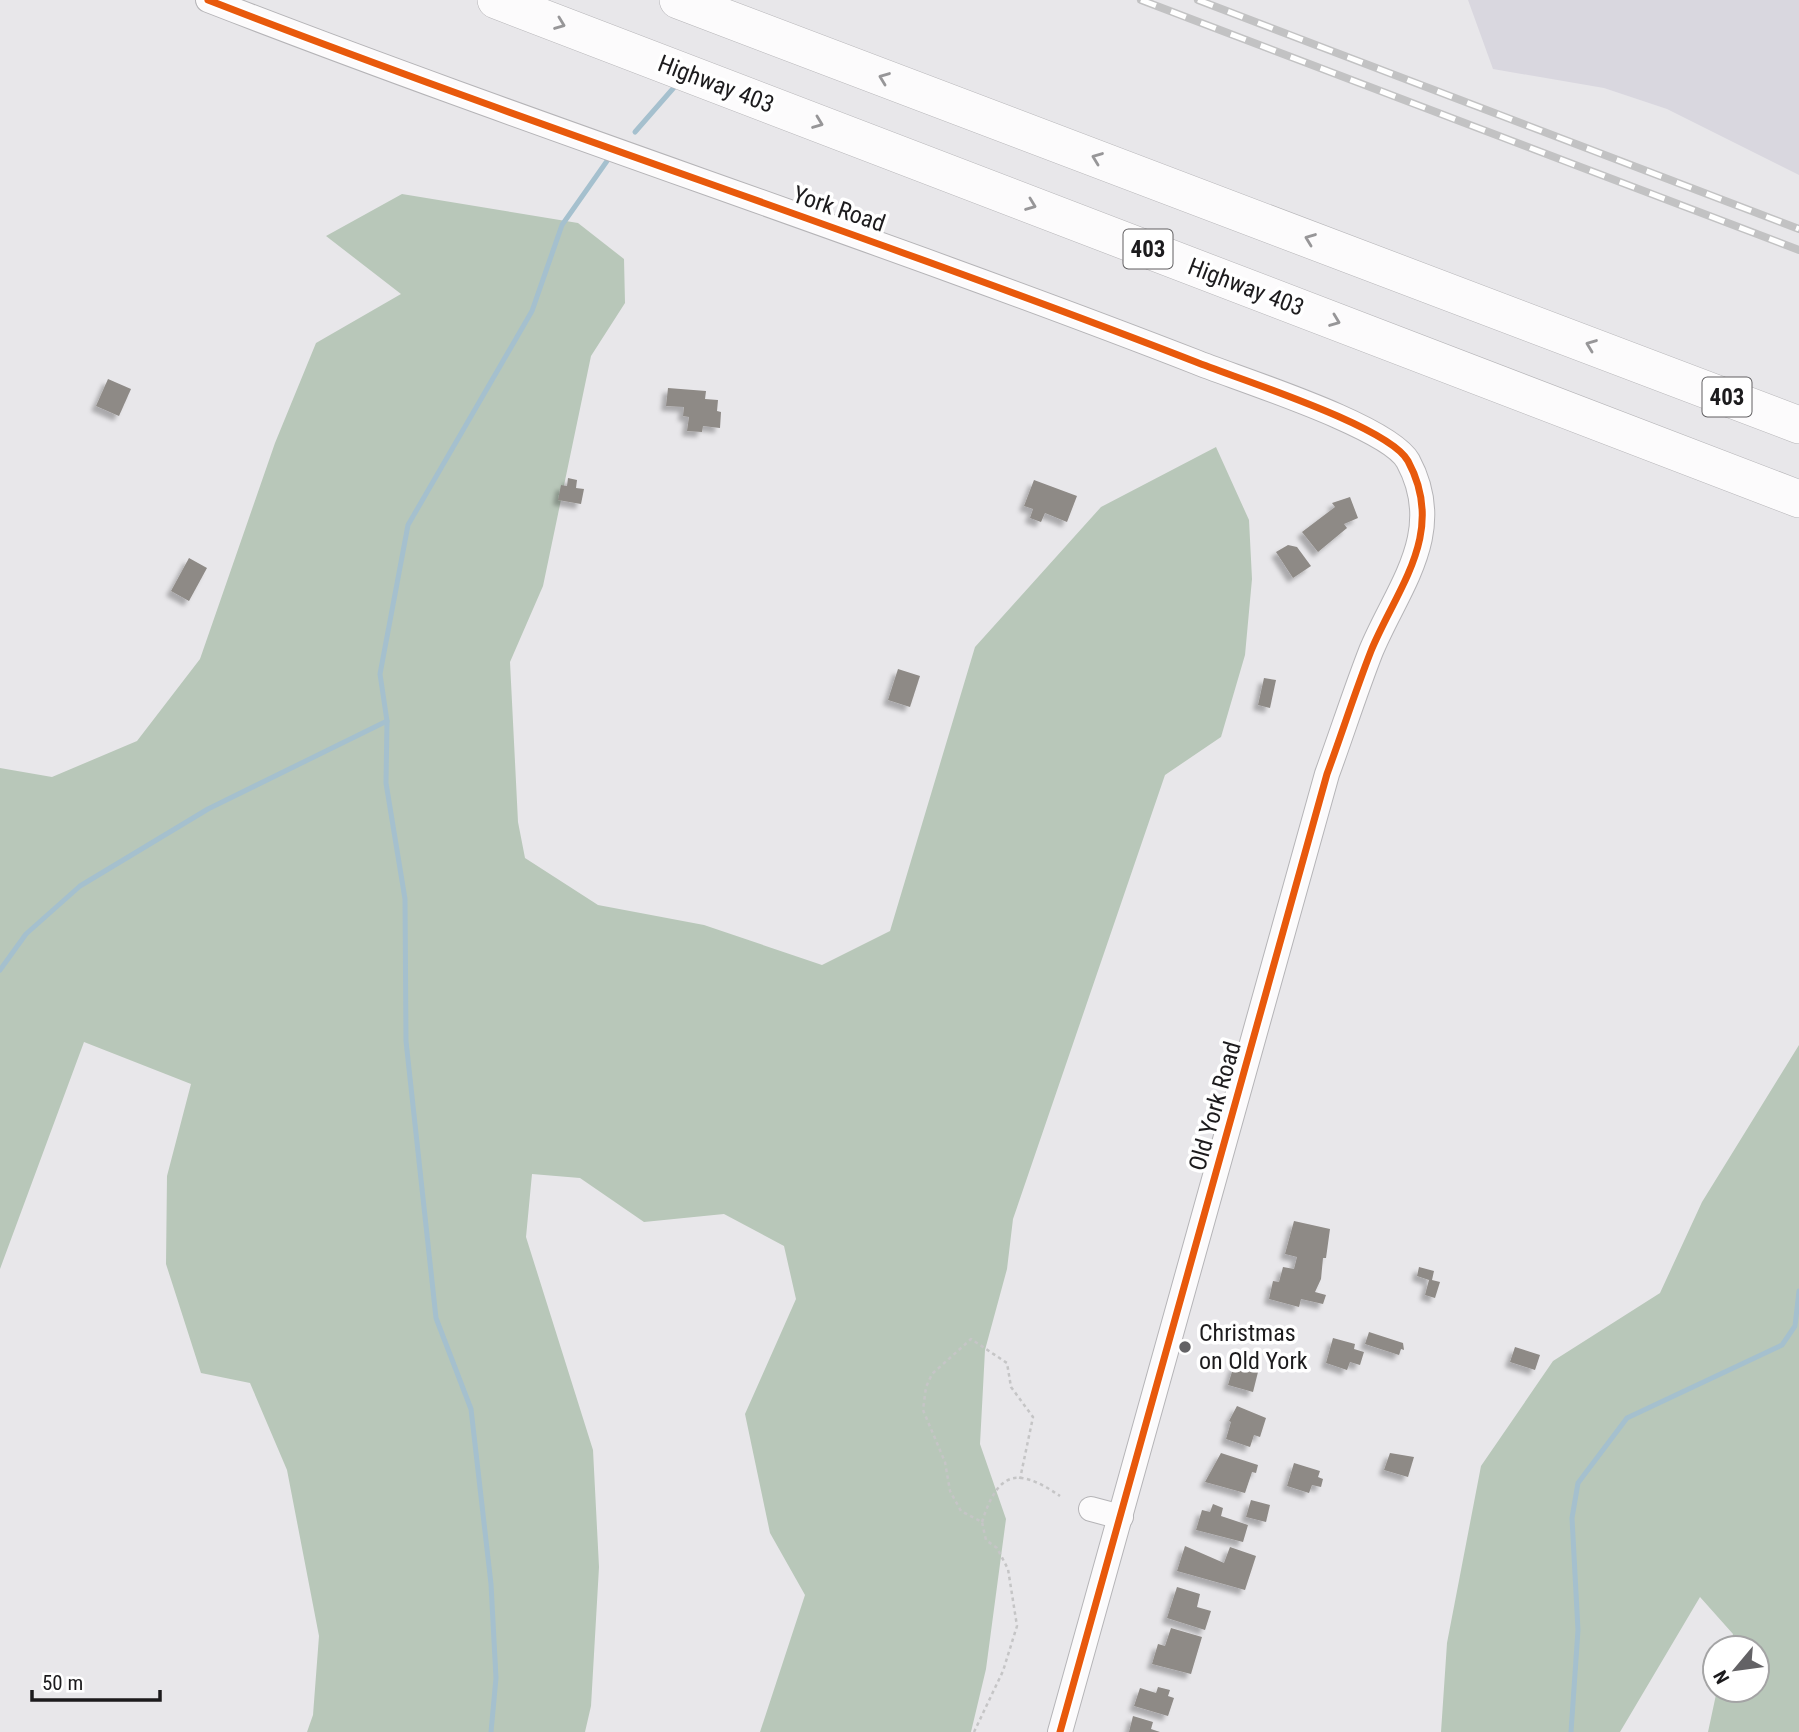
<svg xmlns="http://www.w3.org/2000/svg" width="1799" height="1732" font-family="'Roboto Condensed',sans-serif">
<defs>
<filter id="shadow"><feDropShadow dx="-5" dy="5" stdDeviation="2" flood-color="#0004"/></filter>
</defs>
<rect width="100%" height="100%" fill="#e8e7ea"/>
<path fill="#d9d7df" d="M1468 0H1799V175L1667 109 1604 88 1493 69Z"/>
<g fill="#b8c7b9">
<path d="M402 194 578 223 624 259 625 303 591 356 543 586 510 662 518 822 525 858 598 905 704 925 822 965 890 931 975 647 1101 507 1216 447 1249 520 1252 579 1245 655 1221 737 1165 775 1013 1219 1007 1269 985 1350 980 1444 1006 1519 986 1669 971 1732H760L805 1595 770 1533 745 1414 796 1299 784 1246 724 1214 644 1222 580 1178 532 1174 526 1237 593 1450 599 1567 591 1706 585 1732H307L313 1715 319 1636 287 1470 250 1383 201 1373 166 1264 167 1176 191 1084 84 1042 0 1269V768L52 777 137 741 200 659 275 443 316 343 401 294 326 236Z"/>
<path d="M1799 1045V1732H1708L1717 1690H1757V1648H1729L1733 1634 1700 1597 1620 1732H1441L1447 1643 1481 1466 1553 1361 1660 1293 1702 1202Z"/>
</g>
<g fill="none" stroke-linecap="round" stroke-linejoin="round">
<g stroke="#a5c0ce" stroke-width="5">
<path d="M635 132 677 84"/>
<path d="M0 970 26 934 80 886 208 809 387 721"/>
<path d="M491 1732 496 1678 491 1584 471 1409 436 1318 406 1041 405 899 386 783 387 721 380 674 408 525 532 311 562 225 607 161"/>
<path d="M1571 1732 1578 1630 1572 1518 1578 1483 1627 1418 1782 1345 1795 1326 1799 1291"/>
</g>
</g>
<g fill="#8e8a86" filter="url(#shadow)">
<path d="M108 379 131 389 119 416 96 406Z"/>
<path d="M668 388 706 391 705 399 718 400 717 411 721 412 720 428 703 426 702 432 687 431 689 417 683 416 684 407 666 406Z"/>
<path d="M568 478 577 480 576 488 584 489 581 504 558 500 561 485 567 486Z"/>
<path d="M1034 480 1077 496 1067 522 1045 513 1041 522 1030 518 1033 509 1024 506Z"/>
<path d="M1350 497 1358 518 1344 524 1347 528 1318 552 1302 532 1335 507 1332 503Z"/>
<path d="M1288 545 1297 547 1311 566 1293 578 1276 552Z"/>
<path d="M189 558 207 568 189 601 171 591Z"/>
<path d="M898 669 920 676 910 707 888 700Z"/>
<path d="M1264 678 1276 680 1270 708 1258 705Z"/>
<path d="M1294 1221 1330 1229 1326 1258H1323L1321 1279 1315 1292 1326 1295 1323 1304 1301 1299 1299 1307 1269 1299 1273 1281 1279 1282 1283 1267 1294 1269 1297 1257 1285 1254Z"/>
<path d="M1419 1267 1434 1271 1432 1280 1440 1282 1435 1298 1425 1295 1429 1280 1417 1276Z"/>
<path d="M1369 1332 1403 1343 1404 1350 1401 1349 1399 1355 1365 1344Z"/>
<path d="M1333 1338 1355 1344 1354 1349 1364 1352 1360 1365 1350 1362 1347 1370 1326 1363Z"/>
<path d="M1515 1347 1540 1355 1535 1370 1510 1362Z"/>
<path d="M1234 1365 1258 1372 1253 1392 1228 1385Z"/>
<path d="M1237 1406 1266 1418 1260 1437 1254 1435 1250 1447 1226 1439 1231 1422 1229 1421Z"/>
<path d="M1221 1453 1258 1465 1256 1473 1252 1472 1245 1493 1205 1482Z"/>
<path d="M1390 1453 1414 1457 1408 1477 1384 1470Z"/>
<path d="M1294 1463 1320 1471 1318 1477 1323 1479 1321 1487 1312 1485 1309 1493 1287 1486Z"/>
<path d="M1251 1500 1270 1505 1266 1522 1246 1517Z"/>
<path d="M1213 1504 1223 1508 1221 1516 1248 1525 1243 1542 1196 1530 1202 1510 1210 1512Z"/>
<path d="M1185 1546 1224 1563 1230 1547 1256 1556 1245 1590 1177 1571Z"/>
<path d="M1177 1587 1200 1594 1197 1607 1211 1611 1205 1630 1167 1618Z"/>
<path d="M1171 1628 1202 1637 1191 1674 1152 1664 1158 1644 1165 1646Z"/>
<path d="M1158 1687 1170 1690 1168 1696 1174 1698 1168 1716 1134 1706 1140 1688 1156 1693Z"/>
<path d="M1133 1716 1153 1722 1151 1729 1160 1732H1129Z"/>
</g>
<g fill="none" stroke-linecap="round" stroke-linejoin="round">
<g stroke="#b5b4b7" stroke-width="26">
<g id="minor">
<path d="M208 0C535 127 869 235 1196 362 1238 379 1389 426 1408 461 1447 533 1397 588 1371 651 1355 692 1342 733 1327 774L1060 1732"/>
<path d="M1091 1509 1121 1517"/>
</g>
</g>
<g stroke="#b5b4b7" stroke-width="38">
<g id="highway">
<path d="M496 0 1799 499"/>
<path d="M678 0 1799 425"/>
</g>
</g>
<g stroke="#c5c5c6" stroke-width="2.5" stroke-dasharray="3.5 3.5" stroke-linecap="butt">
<path d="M982 1522C998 1472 1016 1466 1060 1496"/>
<path d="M974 1732 1003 1671 1017 1626 1008 1569 997 1548 986 1540 982 1522 961 1511 950 1491 945 1462 923 1410 926 1387 932 1374 971 1339 1007 1363 1011 1387 1033 1417 1020 1479"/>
</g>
<use href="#minor" stroke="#fcfbfc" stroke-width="24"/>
<use href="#highway" stroke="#fcfbfc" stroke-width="37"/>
<g stroke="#c2c2c3" stroke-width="8">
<g id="rail">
<path d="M1141 0 1799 250"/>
<path d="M1198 0 1799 229"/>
</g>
</g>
<use href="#rail" stroke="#fff" stroke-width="5" stroke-dasharray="16" stroke-linecap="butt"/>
<g stroke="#fff" stroke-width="11">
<path id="cycleway" d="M208 0C535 127 869 235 1196 362 1238 379 1389 426 1408 461 1447 533 1397 588 1371 651 1355 692 1342 733 1327 774L1060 1732"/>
</g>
<use href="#cycleway" stroke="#e8590c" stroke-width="7"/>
</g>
<defs><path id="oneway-chevron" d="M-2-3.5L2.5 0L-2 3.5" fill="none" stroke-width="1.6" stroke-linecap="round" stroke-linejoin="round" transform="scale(1.75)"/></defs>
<g stroke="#979698">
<use href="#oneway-chevron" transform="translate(560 24) rotate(21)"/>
<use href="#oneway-chevron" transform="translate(884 78) rotate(-159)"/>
<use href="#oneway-chevron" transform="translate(818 123) rotate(21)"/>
<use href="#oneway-chevron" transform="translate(1097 158) rotate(-159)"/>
<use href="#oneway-chevron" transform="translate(1031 205) rotate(21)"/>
<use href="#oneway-chevron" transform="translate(1310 239) rotate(-159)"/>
<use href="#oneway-chevron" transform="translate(1335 321) rotate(21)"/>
<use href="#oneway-chevron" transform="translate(1591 345) rotate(-159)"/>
</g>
<circle fill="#636265" stroke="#fff" stroke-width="2.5" cx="1185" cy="1347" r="7"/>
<g text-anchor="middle" stroke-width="7" stroke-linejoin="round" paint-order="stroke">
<g fill="#fff" stroke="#605f61" stroke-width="2">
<rect x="1123.5" y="229.5" width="49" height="39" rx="5"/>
<rect x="1702.5" y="377.5" width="49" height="39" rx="5"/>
</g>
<g font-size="23" font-weight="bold" fill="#1c1b1d">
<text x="1148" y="257">403</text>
<text x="1727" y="405">403</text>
</g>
<g font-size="24" fill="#1c1b1d" stroke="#fff">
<text transform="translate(716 84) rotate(21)" y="8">Highway 403</text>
<text transform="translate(839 209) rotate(19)" y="8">York Road</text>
<text transform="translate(1246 287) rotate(21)" y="8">Highway 403</text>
<text transform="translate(1215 1106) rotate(-74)" y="8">Old York Road</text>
</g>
<g font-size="24" fill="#1c1b1d" stroke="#fff" text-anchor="start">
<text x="1199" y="1341">Christmas<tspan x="1199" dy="28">on Old York</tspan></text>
</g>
</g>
<g transform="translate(1736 1669) rotate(241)"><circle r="33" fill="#ffffff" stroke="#a4a4a5" stroke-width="2"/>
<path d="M0-5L12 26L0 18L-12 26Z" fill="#636265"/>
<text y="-10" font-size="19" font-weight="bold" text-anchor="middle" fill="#1c1b1d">N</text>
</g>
<path d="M32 1690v10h128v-10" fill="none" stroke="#1c1b1d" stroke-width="3.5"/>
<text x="42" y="1690" font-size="21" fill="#1c1b1d" stroke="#ffffff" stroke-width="5" paint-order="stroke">50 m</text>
</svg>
